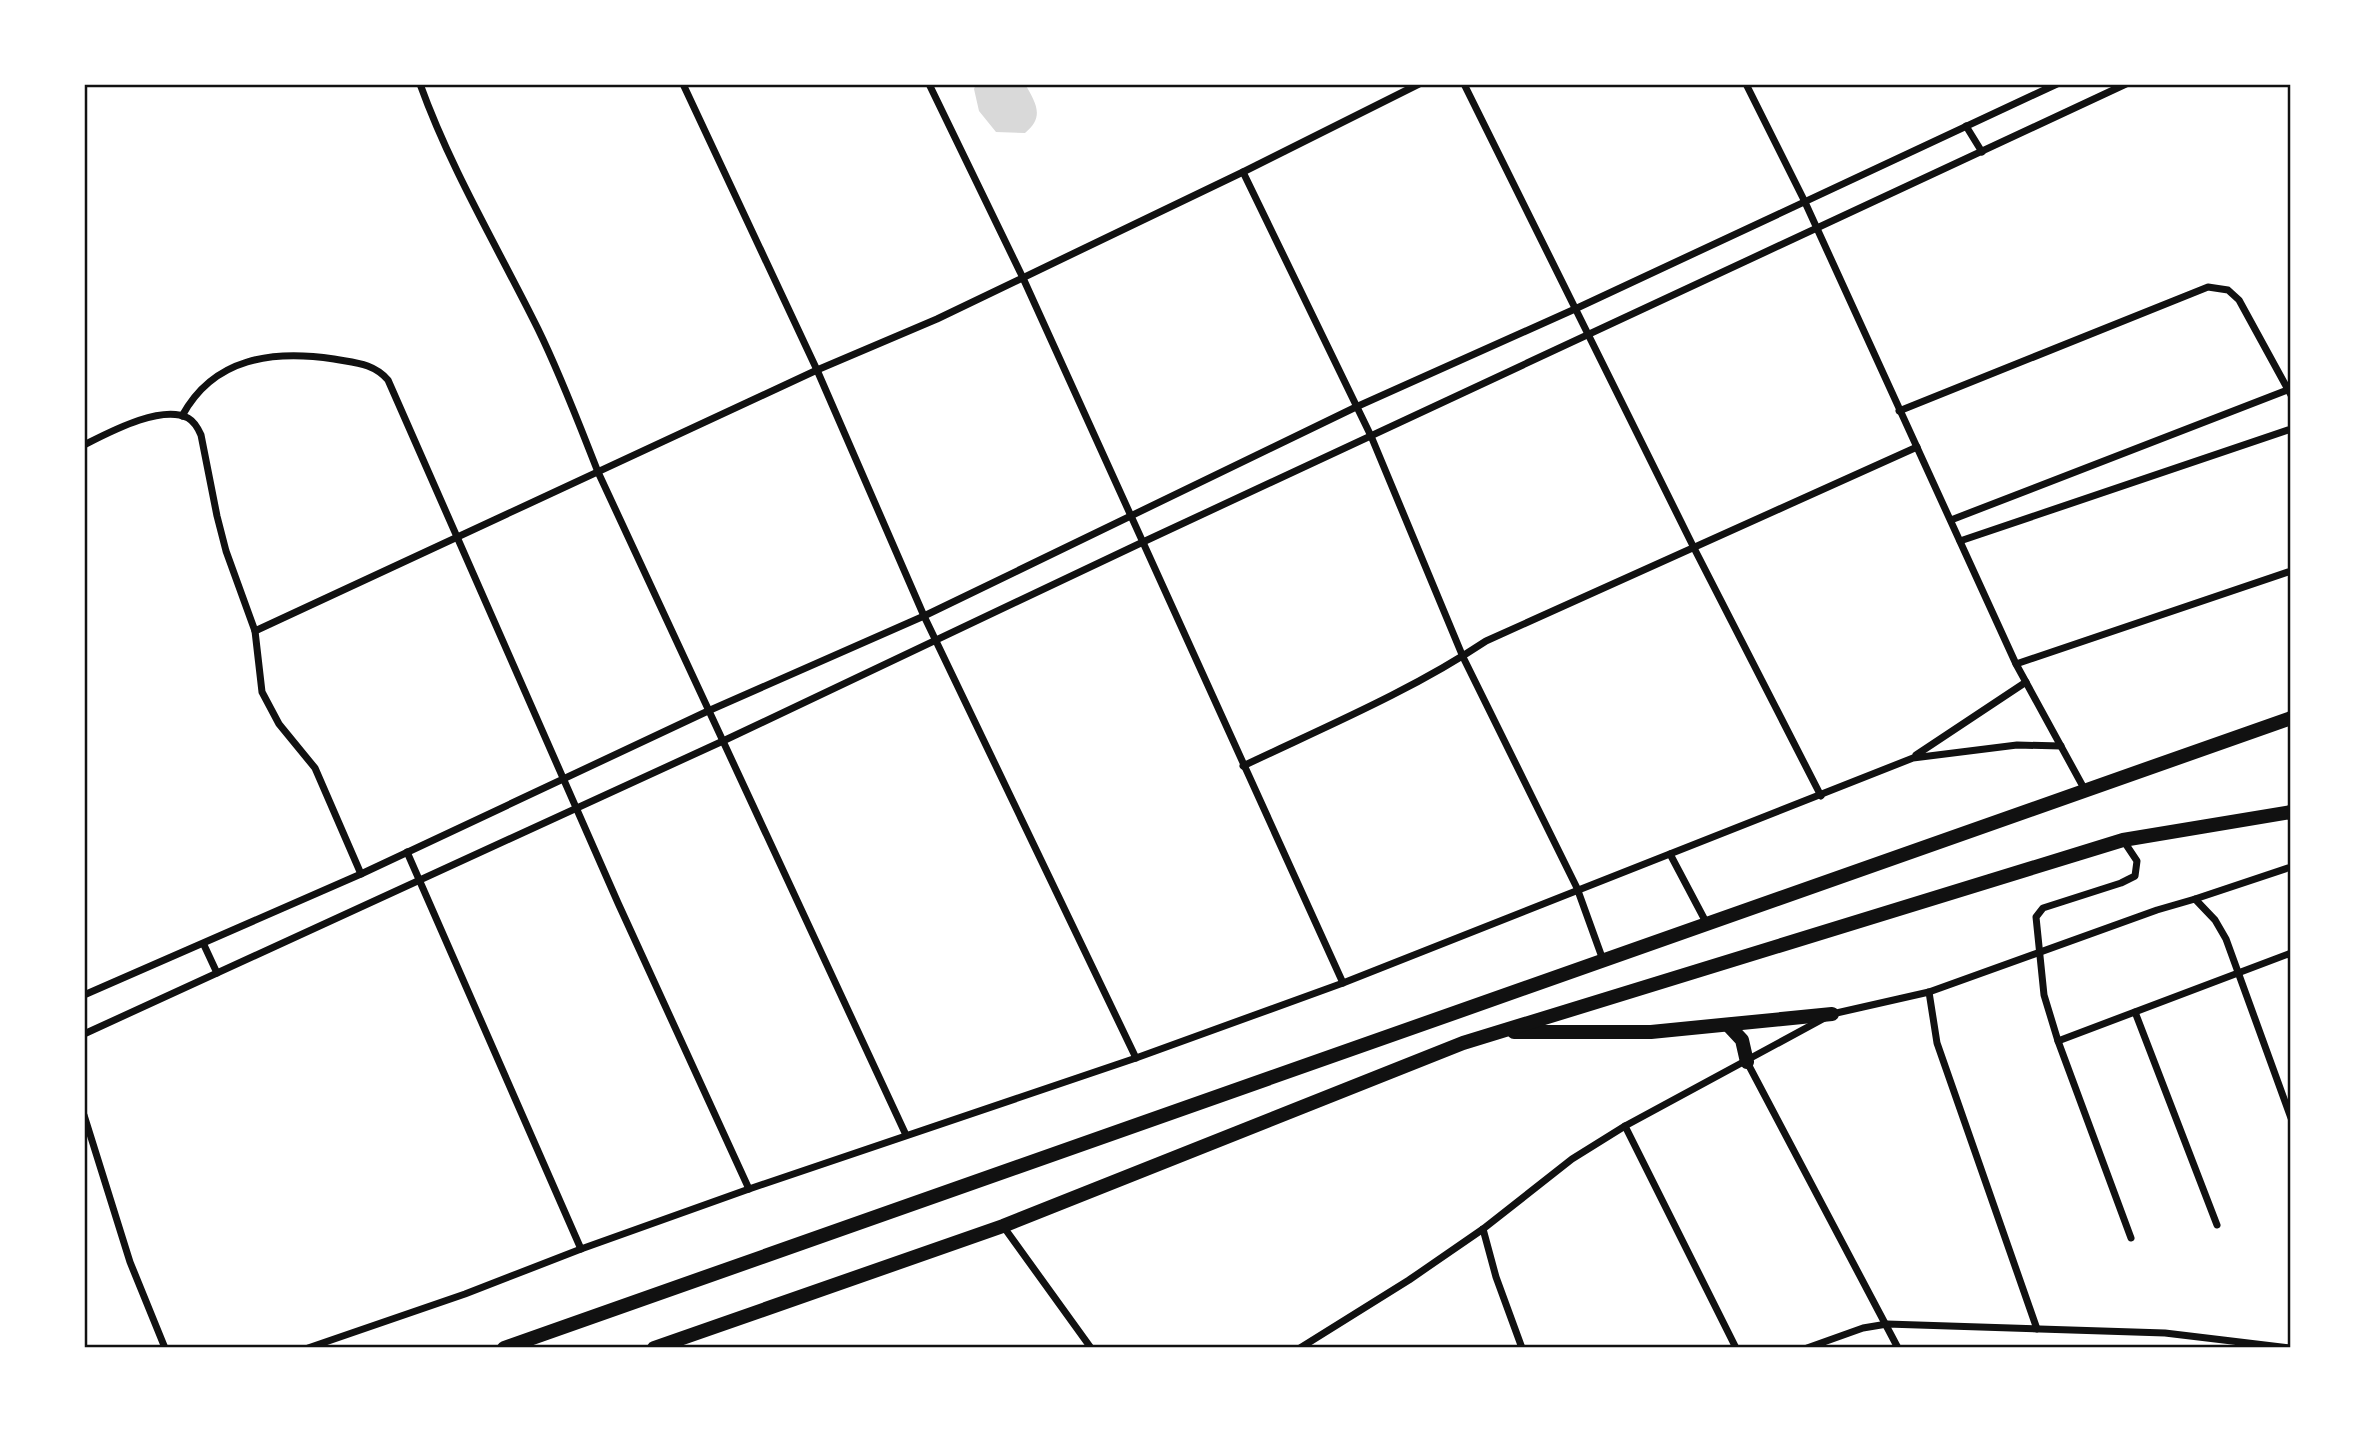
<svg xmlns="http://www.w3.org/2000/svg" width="2375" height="1432" font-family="Inter,sans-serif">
<rect width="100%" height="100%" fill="#fff"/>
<path fill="#d9d9d9" d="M976 84H1025C1036 103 1045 117 1025 133L996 132 979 111 974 89Z"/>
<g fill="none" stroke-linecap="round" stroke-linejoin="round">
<g stroke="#111" stroke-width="7">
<path d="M420 84C451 170 498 248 538 329 561 376 579 424 598 472L906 1135"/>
<path d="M683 84 817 370 924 616 1136 1058"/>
<path d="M929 84 1023 278 1343 983"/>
<path d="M1464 84 1694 548 1821 796"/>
<path d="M1746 84 1804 200 2016 664 2086 792"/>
<path d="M1966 126 1982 152"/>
<path d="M1243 172 1371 436 1463 657 1577 888 1603 960"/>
<path d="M1899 411 2208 287 2228 290 2239 300 2291 395"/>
<path d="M182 416C214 357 273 350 334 359 355 363 373 363 388 380L618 903 749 1189"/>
<path d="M84 445C108 433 161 404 188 418 195 422 198 428 201 435L217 516 226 551 255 631 262 692 279 724 315 768 361 874"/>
<path d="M1951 520 2290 389"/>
<path d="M1960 541 2291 429"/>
<path d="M255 631 817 370 937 319 1243 172 1419 84"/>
<path d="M2016 664 2291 571"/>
<path d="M1916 755 2026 682"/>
<path d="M1243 766C1325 727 1411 691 1486 641L1917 447"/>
<path d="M2123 840 2137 861 2135 876 2121 883 2043 908 2036 917 2044 995 2058 1041 2131 1238"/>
<path d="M407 852 581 1249"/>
<path d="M1670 854 1707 924"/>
<path d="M2195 899 2291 867"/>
<path d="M204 945 217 973"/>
<path d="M1929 992 1937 1043 2037 1329"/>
<path d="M84 995 361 874 708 711 924 616 1356 407 1575 309 2057 84"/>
<path d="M2135 1012 2217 1225"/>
<path d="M84 1034 723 741 1143 542 2126 84"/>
<path d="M2058 1041 2291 953"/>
<path d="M1747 1062 1898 1348"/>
<path d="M84 1115 130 1262 165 1348"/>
<path d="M1625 1126 1736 1348"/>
<path d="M1003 1226 1091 1348"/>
<path d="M1483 1229 1496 1277 1522 1348"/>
<path d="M308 1348 465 1294 581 1249 749 1189 1136 1058 1343 983 1913 758 2017 745 2061 746"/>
<path d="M1300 1348 1409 1280 1483 1229 1572 1159 1625 1126 1832 1014 1929 992 2157 910 2195 899 2215 920 2226 939 2291 1118"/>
<path d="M1807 1348 1863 1328 1887 1324 2165 1333 2290 1348"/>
</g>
<g stroke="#111" stroke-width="14">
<path d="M1728 1025 1742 1040 1747 1062"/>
<path d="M1514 1032H1651L1832 1014"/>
<path d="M504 1348 2291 718"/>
<path d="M654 1348 1003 1226 1463 1043 2123 840 2291 812"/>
</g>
</g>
<rect width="2375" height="1432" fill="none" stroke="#ffffff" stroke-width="172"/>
<rect x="86" y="86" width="2203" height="1260" fill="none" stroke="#111" stroke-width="2.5"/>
</svg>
